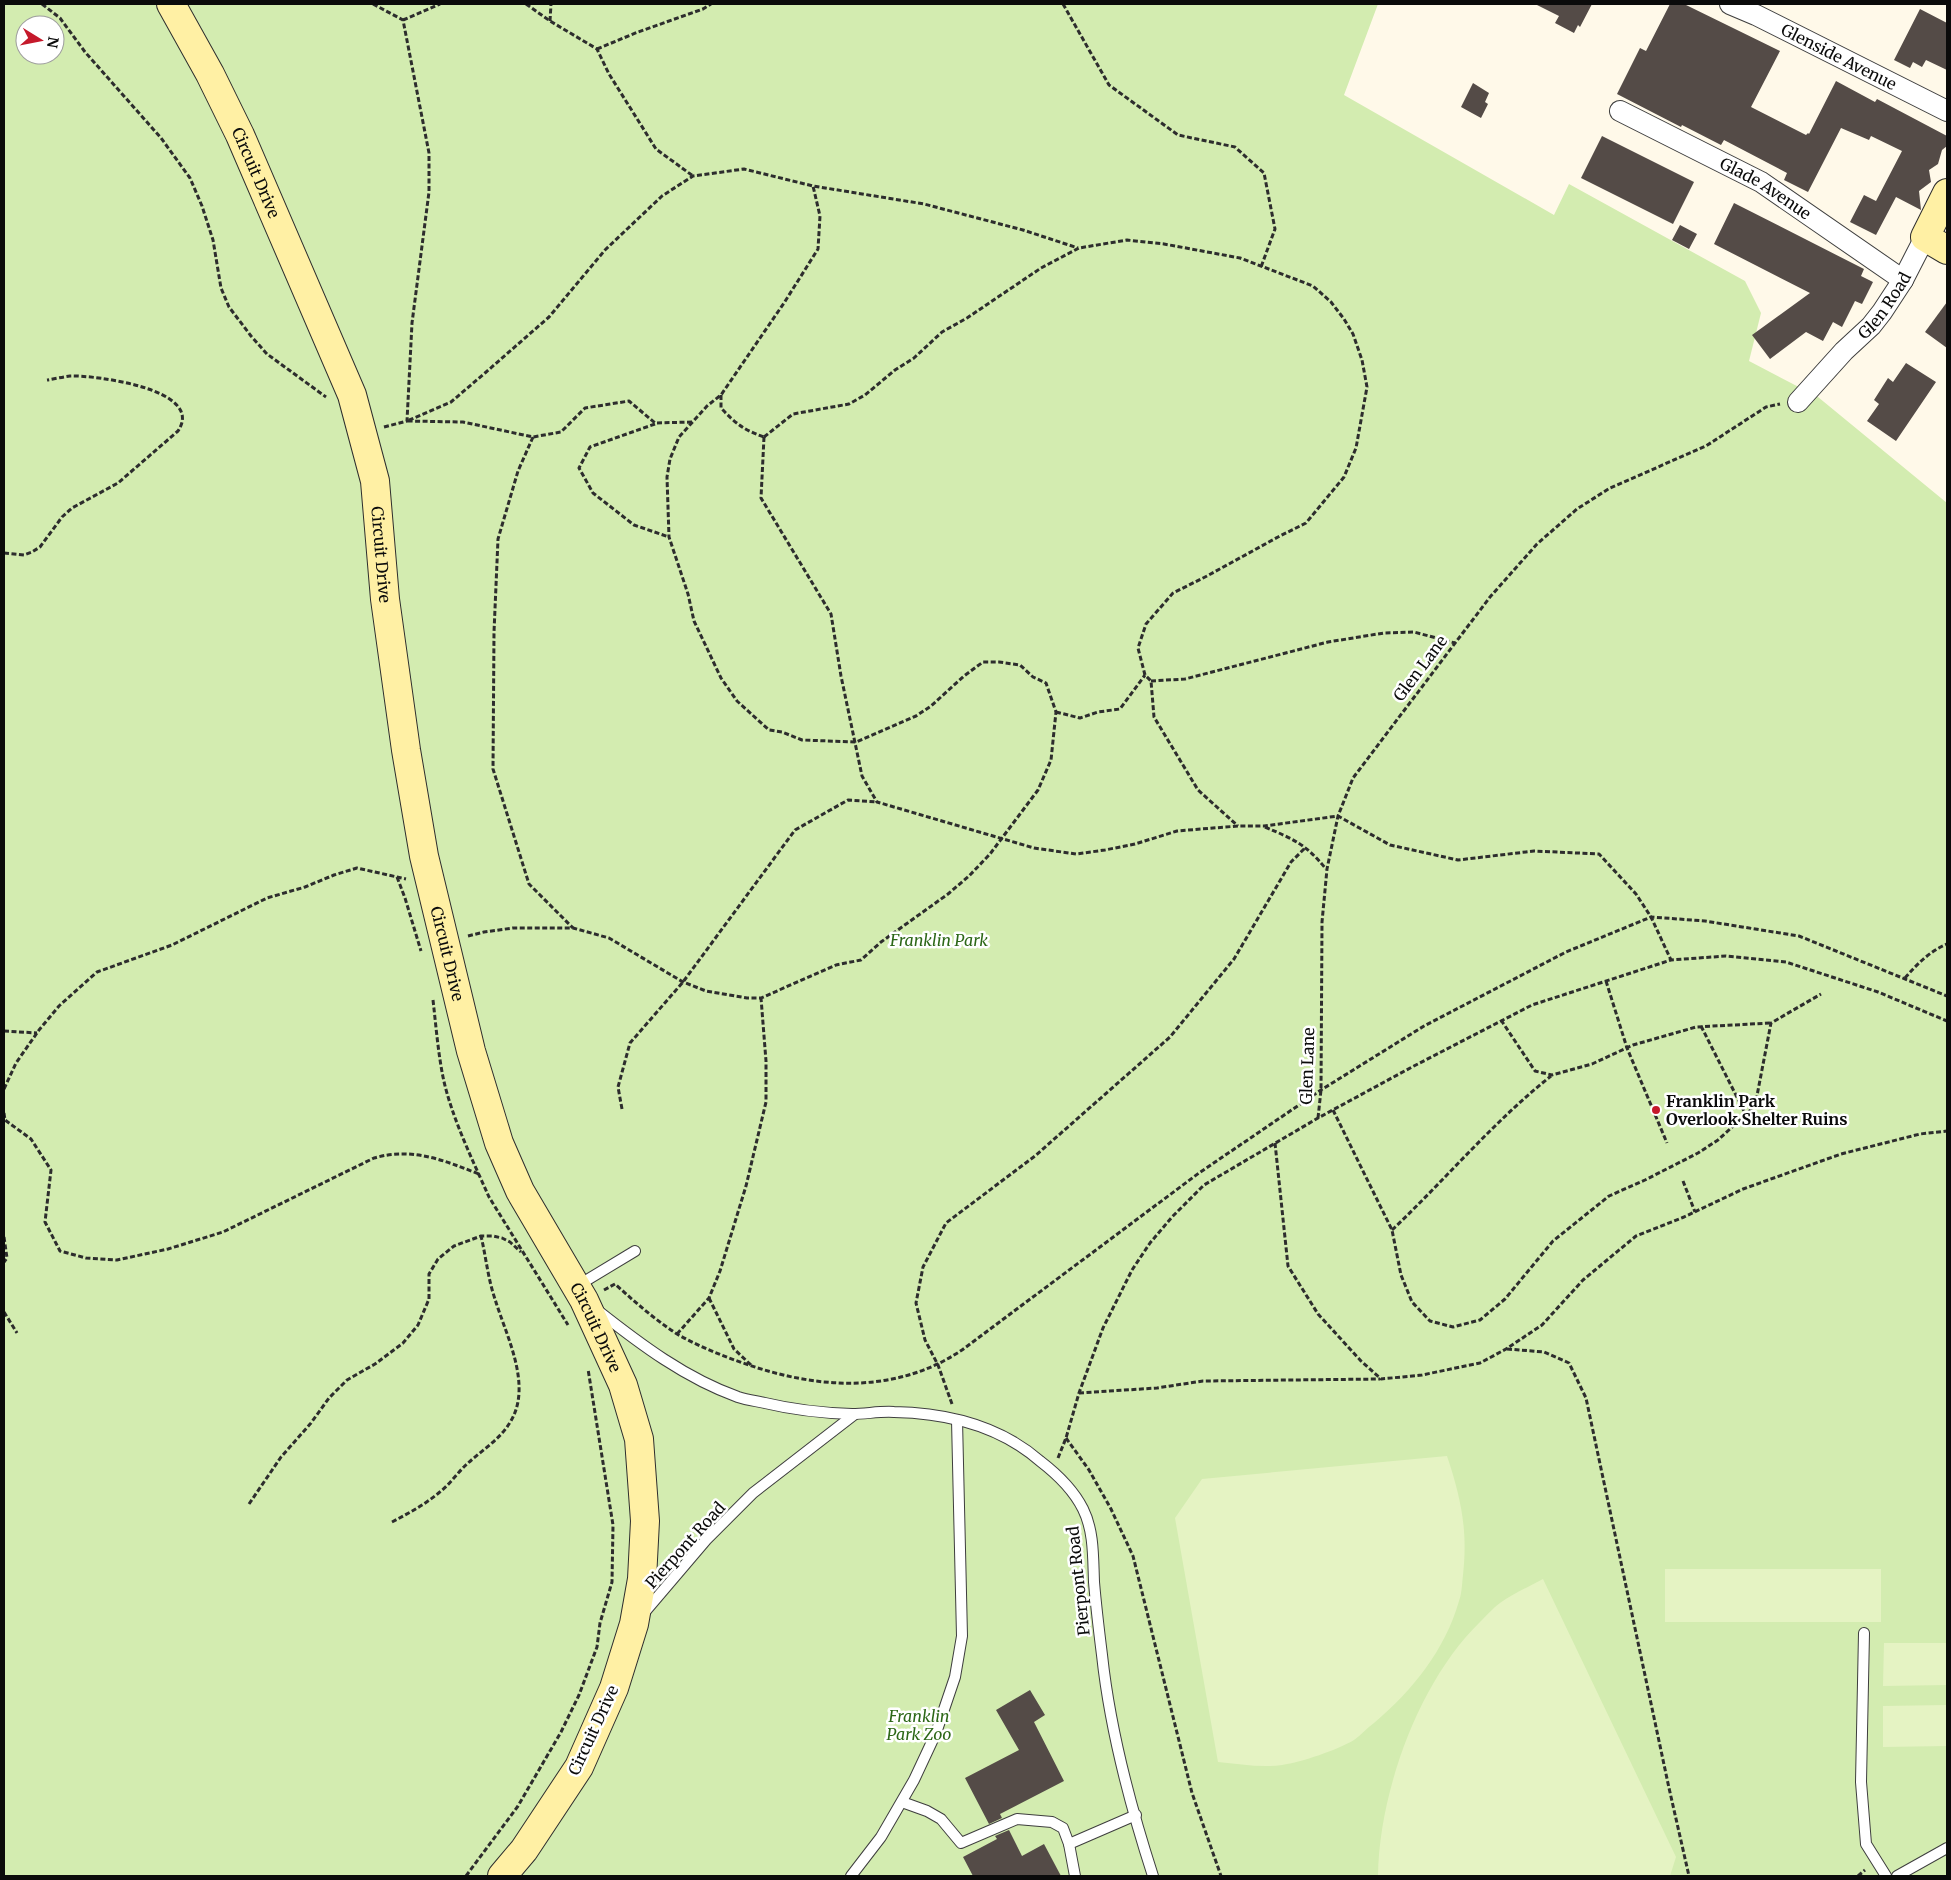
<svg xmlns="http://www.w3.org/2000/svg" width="1951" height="1880" font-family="Merriweather,serif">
<rect width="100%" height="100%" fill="#fff9e9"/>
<path fill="#d3ecb0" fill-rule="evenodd" d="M4 4H1378L1344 95 1554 215 1569 184 1745 281 1761 313 1749 361 1818 397 1947 503V1876H4ZM25 25H55V55H25Z"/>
<g fill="#e5f3c3">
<path d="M1447 1456C1461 1498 1468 1530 1463 1575 1462 1583 1462 1593 1459 1601 1445 1650 1413 1690 1374 1723 1367 1728 1361 1735 1354 1740 1337 1750 1302 1762 1282 1765 1262 1768 1239 1764 1218 1762L1175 1518 1202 1479Z"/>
<rect x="1665" y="1569" width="216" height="53"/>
<path d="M1543 1579 1676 1857 1670 1876H1378C1379 1792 1419 1681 1480 1622 1486 1616 1493 1608 1500 1603 1513 1594 1528 1587 1543 1579Z"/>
<path d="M1884 1643H1947V1685L1883 1686Z"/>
<path d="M1947 1705V1746L1883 1747V1706Z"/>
</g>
<g fill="#544b47">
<path d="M1535 4H1592L1580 27 1578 25 1574 33 1555 23 1559 16Z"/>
<path d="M1670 4H1684L1780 51 1751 107 1806 135 1808 133 1809 134 1836 81 1875 102 1877 99 1947 136V146L1942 150 1938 164 1929 170 1931 182 1919 191 1921 210 1896 197 1876 235 1850 222 1864 195 1876 201 1902 151 1871 136 1869 140 1841 128 1808 192 1784 180 1787 173 1724 140 1721 145 1682 125 1681 127 1617 94 1640 48 1646 51Z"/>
<path d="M1920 9 1947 23V70L1926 60 1922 67 1913 62 1910 68 1894 60Z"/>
<path d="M1473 83 1489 93 1485 102 1488 104 1481 118 1461 107Z"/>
<path d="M1602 136 1694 182 1673 224 1581 178Z"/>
<path d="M1734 203 1864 269 1861 276 1873 282 1862 304 1855 301 1842 327 1833 322 1823 341 1806 332 1770 359 1752 335 1810 293 1714 244Z"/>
<path d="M1680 225 1697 234 1689 249 1672 240Z"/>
<path d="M1947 302V348L1925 332Z"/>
<path d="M1906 363 1936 382 1896 441 1867 421 1879 404 1874 400 1888 378 1893 382Z"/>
<path d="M1030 1690 1045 1715 1034 1722 1064 1781 1000 1814 1002 1818 989 1824 965 1778 1019 1750 996 1710Z"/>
<path d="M1009 1830 1022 1856 1044 1844 1061 1876H973L963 1857 997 1839 995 1836Z"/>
</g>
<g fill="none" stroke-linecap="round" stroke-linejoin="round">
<g stroke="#3e3e3e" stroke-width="12">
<g id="lane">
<path d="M577 1286 635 1251"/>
<path d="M597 1310C640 1344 685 1378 738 1397 747 1400 756 1401 765 1403 794 1410 822 1413 852 1414 866 1414 880 1411 894 1412 946 1413 1000 1426 1040 1461 1057 1474 1073 1489 1083 1509 1094 1531 1093 1557 1094 1582 1096 1606 1099 1631 1102 1655 1110 1730 1130 1805 1153 1876"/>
<path d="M643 1614 706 1540 753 1493 855 1414"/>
<path d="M1864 1633 1861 1782 1866 1844 1886 1876"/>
<path d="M902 1802 927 1811 941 1819 961 1843 1017 1819 1052 1822 1063 1828 1069 1844 1075 1876"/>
<path d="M1069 1844 1136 1815"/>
<path d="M851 1876 881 1837 914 1780 936 1733 955 1677 962 1636 957 1420"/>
<path d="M1897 1876 1947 1848"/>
</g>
</g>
<g stroke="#3e3e3e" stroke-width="22">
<g id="street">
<path id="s1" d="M1730 4 1756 15 1947 111"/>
<path id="s2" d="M1620 111 1761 182 1903 280"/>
<path id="s3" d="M1798 402 1844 351 1871 326 1882 312 1903 280 1925 237"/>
</g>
</g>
<g stroke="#2d2d2d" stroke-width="30">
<g id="secondary">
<path id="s4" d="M171 4 210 74 240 135 352 395 375 481 385 599 406 750 424 856 471 1051 499 1143 520 1191 584 1300 623 1385 639 1439 645 1521 642 1579 634 1624 614 1688 579 1767 524 1850 502 1876"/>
<path d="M1947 193 1925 237 1947 250"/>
</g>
</g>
<g stroke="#2d2d2d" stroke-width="3" stroke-dasharray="5 2.5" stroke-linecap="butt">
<path d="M42 4 60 18 85 52 161 138 190 178 202 206 213 240 221 288 229 307 251 336 267 354 326 397"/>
<path d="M373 4 403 20"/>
<path d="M526 4 550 21 597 49 609 74 656 149 693 176"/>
<path d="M1063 4 1109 85 1178 135 1235 147 1264 173 1275 229 1261 267"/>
<path d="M403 20 440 4"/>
<path d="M550 21 551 4"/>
<path d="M597 49 638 32 703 9 711 4"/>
<path d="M721 395V408C736 424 744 430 764 437"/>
<path d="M692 422 655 423 629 401 585 408 561 432 533 437 463 422 407 421 451 402 485 373 549 317 605 250 662 196 693 176 744 169 813 186 924 204 1023 230 1078 248"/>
<path d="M655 424 590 447 579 468 593 493 634 525 669 537"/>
<path d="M384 427 407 421 412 323 429 192V153L403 20"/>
<path d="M533 437 518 471 498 539 494 632 493 769 529 884 573 928"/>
<path d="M764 437 793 414 849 404 865 395 895 370 914 358 942 332 967 318 1041 268 1079 248 1127 240 1164 244 1240 258 1313 286 1331 302 1344 319 1353 334 1362 360 1367 387 1356 448 1344 477 1306 523 1278 537 1207 576 1173 593 1146 624 1138 648 1145 675 1151 681 1154 717 1198 790 1238 826"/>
<path d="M764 437 761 498 831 614 841 676 862 776 877 802 1034 848 1076 854 1105 850 1135 844 1177 831 1238 826H1264L1338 816 1390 845 1458 860 1534 851 1599 854 1636 894 1651 917 1671 960"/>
<path d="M4 553 24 555 32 552 40 547 62 517 72 508 118 483 178 431C206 389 94 375 70 376 62 377 54 379 47 380"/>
<path d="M1151 681 1185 679 1328 642 1384 633 1414 632 1455 643"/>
<path d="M1056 712 1080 718 1098 712 1120 709 1145 675"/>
<path d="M1265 827C1293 839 1306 844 1326 869"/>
<path d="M397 877 405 898 421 951"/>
<path d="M468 936 484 932 513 928H573L609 938 683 982 706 991 747 998H761L836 965 861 960 881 942 948 894 969 876 990 854 1038 790 1051 760 1056 712 1046 683 1033 677 1020 665 999 662H983L964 676 931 706 916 716 856 742 802 740 782 732 769 730 737 701 721 678 694 621 688 594 669 537 667 477 670 459 679 437 707 406 721 395 784 303 818 249 820 216 813 186"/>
<path d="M1905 978C1917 964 1930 951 1947 944"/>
<path d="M1606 981 1627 1048 1667 1143"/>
<path d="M433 1000C436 1026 438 1052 443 1077 451 1116 473 1161 489 1197L568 1325"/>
<path d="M1501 1020 1535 1071 1552 1075 1592 1064 1633 1045 1696 1027 1771 1023"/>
<path d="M1701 1026 1746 1115"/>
<path d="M4 1031 37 1033"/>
<path d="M4 1089 16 1063 39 1030 59 1006 97 972 172 945 267 898 305 887 334 875 357 868 406 879"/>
<path d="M622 1109 618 1087 630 1043 683 982 795 830 848 800 877 802"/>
<path d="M1333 1110 1392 1230 1401 1275 1412 1302 1430 1321 1453 1327 1480 1320 1505 1299 1553 1241 1609 1196 1645 1180 1698 1153 1718 1140 1755 1106 1771 1023 1821 994"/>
<path d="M4 1113 5 1120 31 1139 51 1170 45 1222 60 1251 86 1258 117 1260 168 1249 223 1232 374 1158C412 1147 443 1160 479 1174"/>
<path d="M1318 1118 1321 1090 1322 922 1327 869 1338 816 1353 778 1490 597 1537 544 1577 509 1610 488 1706 446 1766 407 1780 404"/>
<path d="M1275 1143 1288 1266 1318 1314 1361 1361 1381 1379 1422 1375 1480 1363 1506 1349 1542 1325 1583 1280 1636 1236 1684 1217 1743 1189 1841 1154 1920 1134 1947 1131"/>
<path d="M1683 1181 1695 1212"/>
<path d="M1392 1230C1446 1179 1493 1122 1551 1076"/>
<path d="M4 1237 7 1258 4 1262"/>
<path d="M604 1290 615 1284C635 1302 654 1319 677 1334 698 1346 720 1355 743 1363 816 1389 895 1395 962 1350L1199 1173 1321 1090 1424 1026 1566 952 1651 917 1705 921 1799 936 1947 996"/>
<path d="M709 1298 734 1349 752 1366"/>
<path d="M4 1312 17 1333"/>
<path d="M677 1334 709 1298 720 1271 746 1186 766 1102V1061L761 998"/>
<path d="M1507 1349 1544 1352 1569 1363 1586 1398 1669 1788 1689 1876"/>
<path d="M1079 1393 1157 1388 1203 1381 1380 1379"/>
<path d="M952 1404 938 1365 925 1340 916 1303 923 1267 946 1223 1035 1156 1170 1037 1234 959 1291 862 1306 847"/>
<path d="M1066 1438 1089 1470 1111 1509 1133 1556 1192 1793 1221 1876"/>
<path d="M1058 1458 1066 1438 1079 1393 1103 1328 1132 1270 1150 1243 1172 1217 1204 1185 1318 1118 1412 1067 1532 1005 1671 960 1726 956 1786 962 1878 992 1947 1021"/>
<path d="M249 1504 281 1457 311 1423 329 1398 347 1380 375 1364 403 1343 418 1325 429 1299V1274L438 1259 454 1246 481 1236H493L502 1238 510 1242 521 1252"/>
<path d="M392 1522C409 1513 426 1504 441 1491 451 1483 458 1472 467 1464 481 1451 499 1440 509 1424 534 1387 506 1336 495 1299 488 1279 486 1257 481 1236"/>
<path d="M466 1876 518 1806 561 1732 579 1695 597 1647 600 1623 612 1582 613 1525 588 1369"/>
<path d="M1858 1876 1865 1870"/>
</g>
<use href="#lane" stroke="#fff" stroke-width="10"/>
<use href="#street" stroke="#fff" stroke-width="20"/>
<use href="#secondary" stroke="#fff0a4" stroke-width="28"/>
</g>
<circle fill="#c5192b" stroke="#fff" stroke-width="2" cx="1656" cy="1110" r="5"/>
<g text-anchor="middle" stroke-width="5" stroke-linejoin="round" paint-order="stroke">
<g font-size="16" fill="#0b0b0b" stroke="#fff">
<text dy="6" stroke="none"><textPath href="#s1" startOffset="121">Glenside Avenue</textPath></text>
<text dy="6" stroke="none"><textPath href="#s4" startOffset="189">Circuit Drive</textPath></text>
<text dy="6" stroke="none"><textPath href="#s2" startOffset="165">Glade Avenue</textPath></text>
<text dy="6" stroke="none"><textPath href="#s3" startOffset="130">Glen Road</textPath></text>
<text dy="6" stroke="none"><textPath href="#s4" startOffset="594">Circuit Drive</textPath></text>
<text transform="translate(1420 668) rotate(-53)" y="6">Glen Lane</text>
<text dy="6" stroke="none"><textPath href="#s4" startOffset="999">Circuit Drive</textPath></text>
<text transform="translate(1307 1066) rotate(-88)" y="6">Glen Lane</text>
<text dy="6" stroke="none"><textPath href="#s4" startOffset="1404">Circuit Drive</textPath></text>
<text transform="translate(685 1545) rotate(-48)" y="6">Pierpont Road</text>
<text transform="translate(1078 1581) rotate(-96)" y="6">Pierpont Road</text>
<text transform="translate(593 1730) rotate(-65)" y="6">Circuit Drive</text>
</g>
<g font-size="16" font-style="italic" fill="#2c6717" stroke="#fff">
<text x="939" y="946">Franklin Park</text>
<text x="919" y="1722">Franklin<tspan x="919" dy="18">Park Zoo</tspan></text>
</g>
<g font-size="16" font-weight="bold" fill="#0b0b0b" stroke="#fff" text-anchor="start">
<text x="1666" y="1107">Franklin Park<tspan x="1666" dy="18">Overlook Shelter Ruins</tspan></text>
</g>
</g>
<rect width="1951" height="1880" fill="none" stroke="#0b0b0b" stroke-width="10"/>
<g transform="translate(40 40) rotate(100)"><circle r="24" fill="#ffffff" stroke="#9d9d9d"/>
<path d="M0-4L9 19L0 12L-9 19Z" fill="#c5192b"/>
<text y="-8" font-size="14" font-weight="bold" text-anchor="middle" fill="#0b0b0b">N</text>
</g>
</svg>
